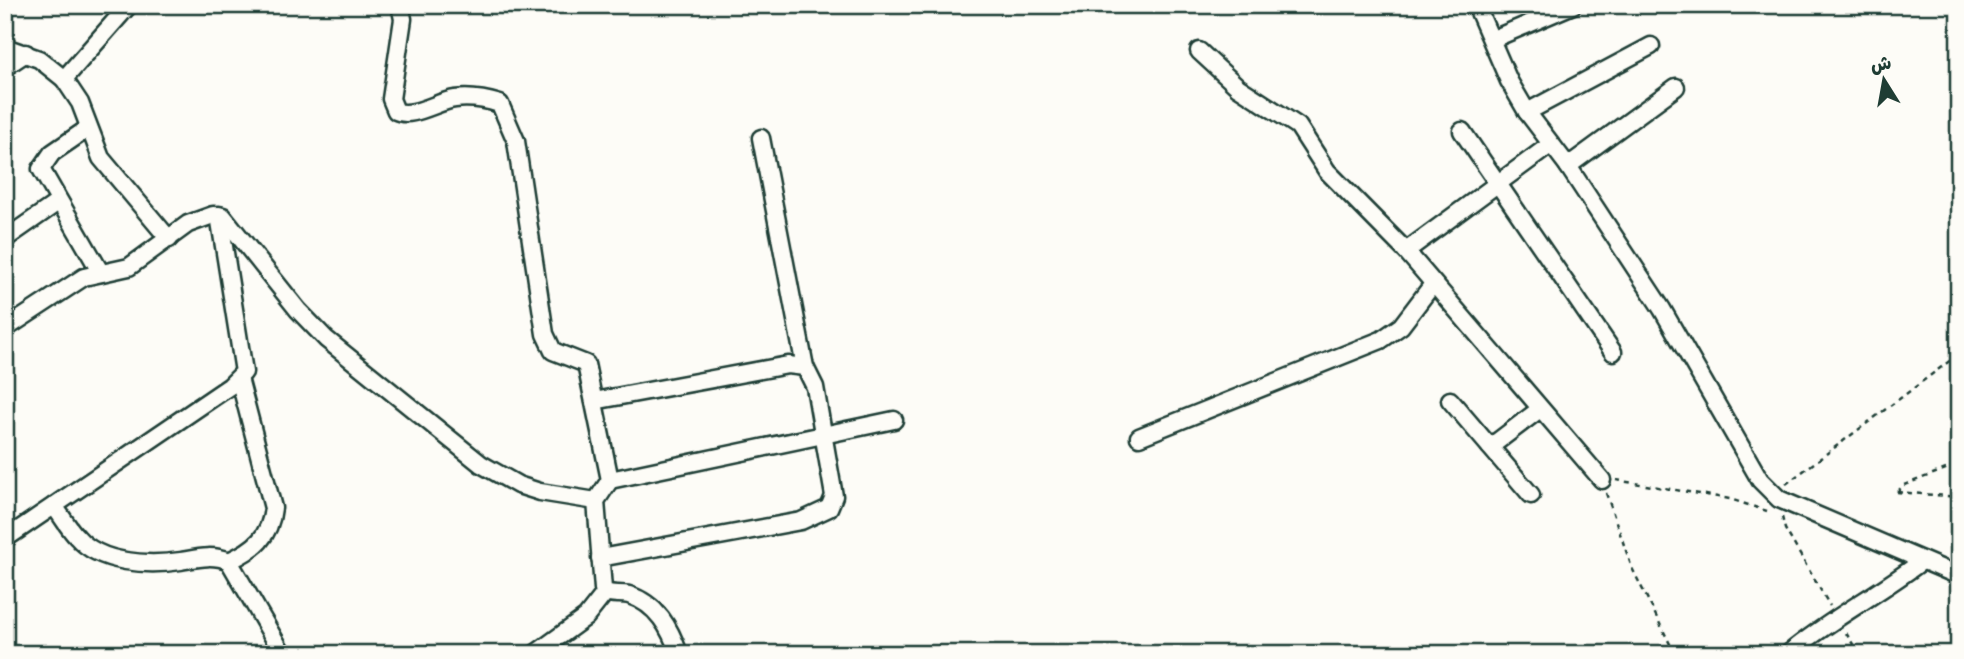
<svg xmlns="http://www.w3.org/2000/svg" width="1964" height="659" font-family="Kalam,'Playpen Sans Arabic',sans-serif">
<rect width="100%" height="100%" fill="#fdfcf7"/>
<filter id="ink" filterUnits="userSpaceOnUse"><feTurbulence type="fractalNoise" baseFrequency=".0143" numOctaves="2"/><feDisplacementMap in="SourceGraphic" scale="14" xChannelSelector="R" yChannelSelector="G"/><feConvolveMatrix kernelMatrix="1 2 1 2 8 2 1 2 1" color-interpolation-filters="sRGB"/></filter>
<g filter="url(#ink)">
<g fill="none" stroke-linecap="round" stroke-linejoin="round">
<g stroke="#1f3d34" stroke-width="21">
<g id="minor">
<path d="M400 5 403 19 391 99 396 111C412 119 438 101 455 99 471 97 484 99 500 104L516 141 545 334 553 351 586 364 610 480 894 420"/>
<path d="M1476 5 1509 81 1527 112 1568 166 1662 309 1760 480 1779 499 1959 576"/>
<path d="M1493 39 1573 5"/>
<path d="M5 47 39 59 64 79 129 5"/>
<path d="M1199 51 1238 87 1298 126 1327 171 1406 251 1602 480"/>
<path d="M5 67 26 53"/>
<path d="M64 79 80 103 101 158 169 239"/>
<path d="M1527 112 1651 46"/>
<path d="M87 129 52 153 41 169 101 273"/>
<path d="M1462 131 1613 352"/>
<path d="M1568 166 1676 87"/>
<path d="M5 239 58 202"/>
<path d="M1406 251 1550 145"/>
<path d="M5 329 84 277 129 267 188 224 213 215 223 216 298 310 326 339 481 464 518 485 540 492 596 501"/>
<path d="M1450 400 1531 495"/>
<path d="M594 401 788 365 805 367"/>
<path d="M1139 437 1381 340 1401 326 1433 284"/>
<path d="M1490 447 1540 409"/>
<path d="M610 480 596 501 603 589C610 597 619 592 629 595 657 604 670 628 679 654"/>
<path d="M54 506C62 516 68 528 77 537 100 564 149 566 181 561 198 558 213 554 229 561L283 654"/>
<path d="M5 539 230 386 244 372 219 215"/>
<path d="M600 558 801 521 829 508 834 496 815 387 805 367 761 138"/>
<path d="M229 561C255 549 270 537 273 508L239 378"/>
<path d="M535 654 586 617 605 593"/>
<path d="M1788 654C1830 619 1879 594 1922 561"/>
</g>
</g>
<g stroke="#1f3d34" stroke-width="2.5" stroke-dasharray="5 5" stroke-linecap="butt">
<path d="M1616 480 1730 499 1767 511"/>
<path d="M1786 484 1959 354"/>
<path d="M1897 492 1904 485 1959 464"/>
<path d="M1897 492 1959 497"/>
<path d="M1606 493 1632 568 1675 654"/>
<path d="M1782 517 1785 529 1830 606"/>
<path d="M1846 633 1859 654"/>
</g>
<use href="#minor" stroke="#fdfcf7" stroke-width="16"/>
</g>
</g>
<rect width="1964" height="659" fill="none" stroke="#fdfcf7" stroke-width="28"/>
<rect x="14" y="14" width="1936" height="631" fill="none" stroke="#1f3d34" stroke-width="2.5" filter="url(#ink)"/>
<g transform="translate(1884 80) rotate(349)" stroke="#fdfcf7" stroke-width="5" paint-order="stroke">
<path d="M0-5L12 26L0 18L-12 26Z" fill="#1f3d34"/>
<text y="-10" font-size="19" font-weight="bold" text-anchor="middle" fill="#1f3d34">ش</text>
</g>
</svg>
